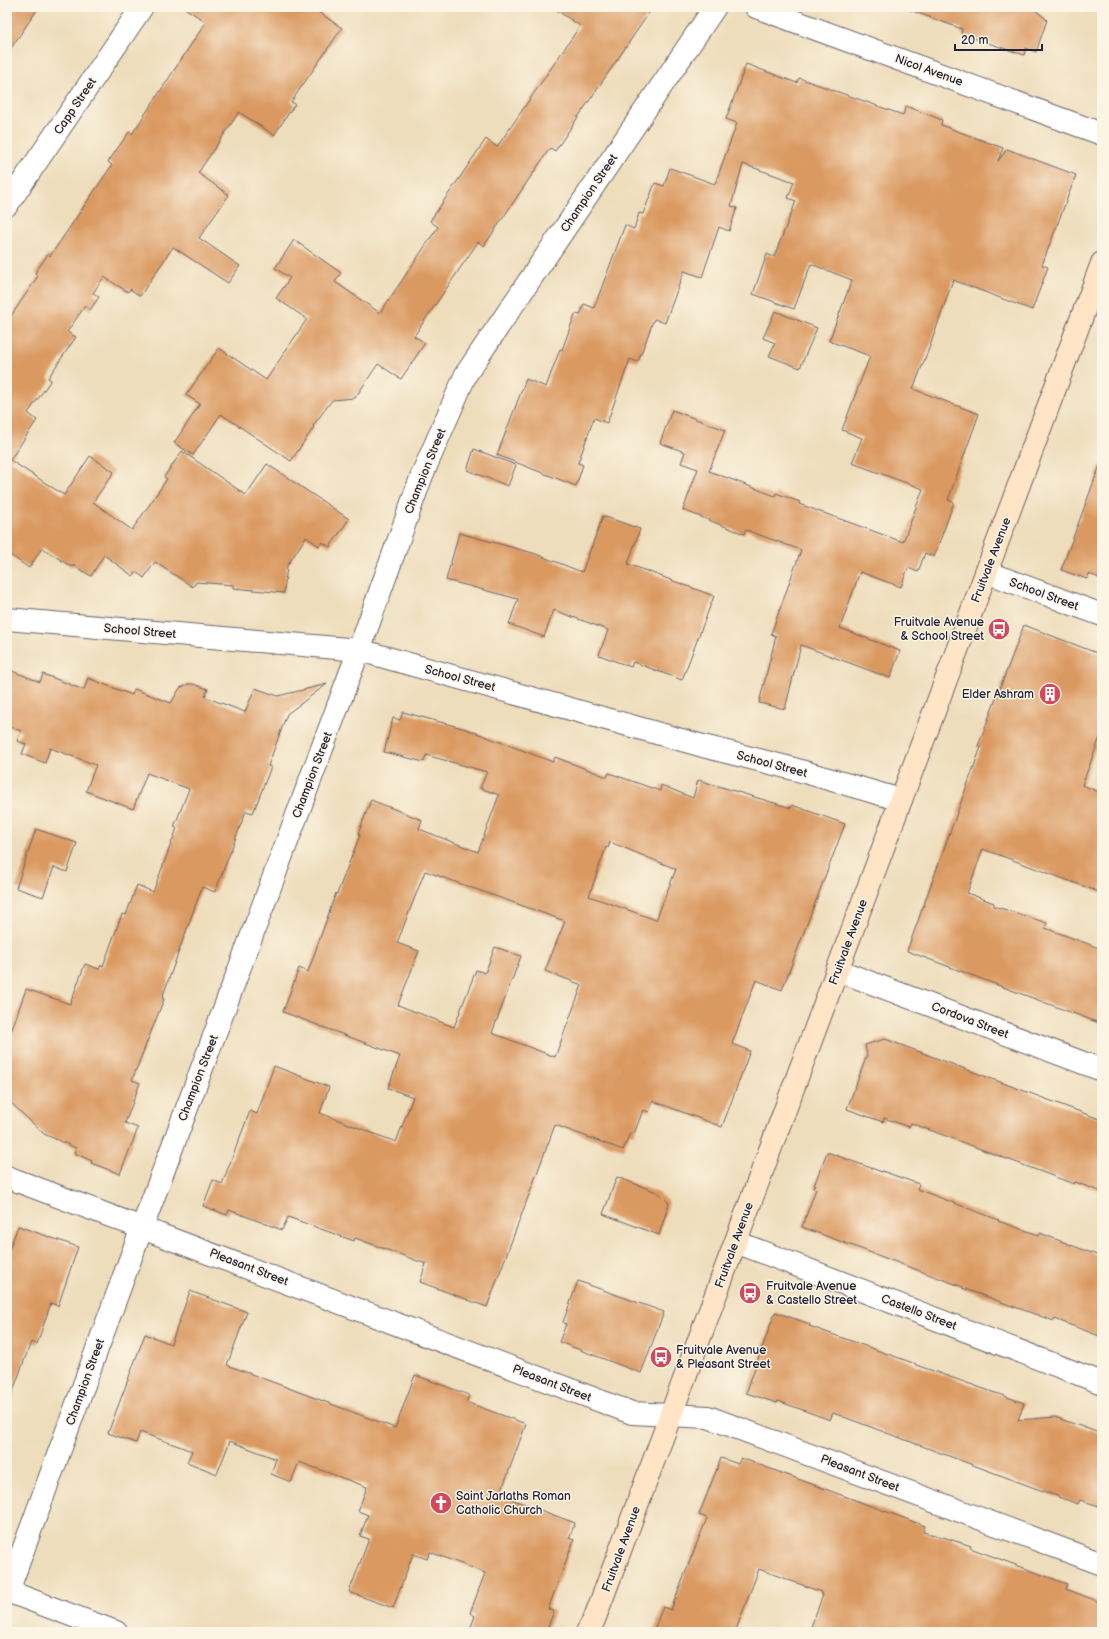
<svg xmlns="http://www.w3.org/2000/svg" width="1109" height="1639" font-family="'Balsamiq Sans',sans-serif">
<rect width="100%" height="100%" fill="#fcf5e5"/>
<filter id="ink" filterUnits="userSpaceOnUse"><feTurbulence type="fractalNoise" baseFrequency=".025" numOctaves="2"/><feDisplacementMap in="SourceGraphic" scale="8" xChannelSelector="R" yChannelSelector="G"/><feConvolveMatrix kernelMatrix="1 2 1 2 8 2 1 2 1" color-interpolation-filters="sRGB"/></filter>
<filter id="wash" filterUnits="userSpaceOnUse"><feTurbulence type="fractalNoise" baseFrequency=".012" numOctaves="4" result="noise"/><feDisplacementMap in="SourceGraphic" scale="16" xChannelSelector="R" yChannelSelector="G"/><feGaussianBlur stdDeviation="0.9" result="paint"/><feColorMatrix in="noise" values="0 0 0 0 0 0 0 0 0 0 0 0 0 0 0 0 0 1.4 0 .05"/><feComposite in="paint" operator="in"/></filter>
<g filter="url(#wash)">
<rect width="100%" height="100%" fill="#edb"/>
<g id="blocks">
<g fill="#da9961" fill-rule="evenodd">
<path d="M7 7H39L7 54Z"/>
<path d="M183 7H311L342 28 291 102 295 104 274 135 239 112 198 173 229 195 199 238 240 266 228 283 173 247 140 296 130 289 128 292 104 277 93 293 99 297 90 310 85 306 67 332 76 337 48 378 51 380 28 413 37 420 10 460 64 495 90 456 114 472 93 502 132 530 167 479 164 477 182 451 246 495 267 464 349 519 330 547 322 542 319 546 306 537 287 566 284 593 233 588V585L196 582 193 587 155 562 144 578 136 572 133 576 104 555 91 576 73 565 72 567 42 548 29 568 7 553V322L38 276 35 273 48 254 50 256 55 249 112 165 108 162 129 132 132 134 206 22Z"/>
<path d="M552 7H653L555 151 550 148 484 246 478 242 414 336 425 343 401 379 378 364 355 398 332 400 313 426 314 427 291 461 221 414 193 455 174 443 200 404 186 395 219 348 266 380 307 319 276 298 290 278 275 268 294 240 341 273 335 282 380 313 438 227 430 221 486 139 497 147 580 26Z"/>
<path d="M910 7H1032L1047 20 1036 52 1026 48 1024 55 961 34 962 29 910 10Z"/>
<path d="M746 64 797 83 799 78 903 115 906 106 942 120 941 125 1003 148 998 161 1007 149 1076 175 1042 265 1048 267 1032 310 953 280 930 346 913 389 979 414 948 500 954 502 934 557 925 553 918 572 908 568 901 587 860 572 840 628 900 651 890 678 801 645 785 709 759 703 776 636 771 634 801 550 746 530 744 534 683 510 698 469 681 463 685 452 660 443 672 410 725 430 709 471 775 496 776 493 800 502 799 504 903 542 923 489 852 463 862 438 842 430 870 356 829 341 852 280 811 264 794 309 753 294 767 254 774 257 796 201 788 198 794 182 743 164 731 206 737 208 729 231 719 227 702 277 684 271 665 323 654 319 638 362 630 359 607 423 594 418 578 463 583 465 576 486 497 455 526 379 546 387 560 349 562 350 575 314 580 315 584 304 594 308 625 225 634 229 639 213 643 214 655 183 664 186 670 168 715 184 737 123 726 119Z"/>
<path d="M775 311 817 328 800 368 769 356 775 343 763 338Z"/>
<path d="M474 449 516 465 508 486 467 470Z"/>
<path d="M1100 465H1102V579L1089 574 1087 579 1061 570Z"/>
<path d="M603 516 640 529 628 564 714 596 682 680 633 662 631 667 599 655 608 630 554 610 544 637 509 624 518 599 446 580 459 533 533 553 582 572Z"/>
<path d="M1024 625 1102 655V732L1082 785 1102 793V893L983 849 967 893 994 903V906L1047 923 1045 928 1102 949V1024L907 951 981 747 978 746Z"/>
<path d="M7 669 40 682 43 674 84 690 88 678 132 695 134 689 171 703 180 688 188 684H193L208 689 205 697 245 712 255 688 278 696 327 684 287 714 268 766 271 767 253 813 246 811 215 892 202 887 162 998 164 999 132 1080 140 1083 125 1123 138 1128 120 1174 91 1163 92 1161 74 1153 76 1148 44 1134 7 1099V1043L26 989 70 1004 85 964 99 969 101 965 103 966 122 914 126 915 137 885 153 892 177 828 174 827 189 789 147 773 133 809 86 791 96 765 50 748 45 763 22 754 26 744 17 741 21 731 7 726Z"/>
<path d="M403 712 466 729 553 762 555 757 607 777 609 773 660 791 661 785 693 798 698 780 791 808 792 805 845 824 782 990 756 980 732 1044 750 1051 722 1127 653 1101 649 1112 643 1110 634 1134 630 1133 623 1150 555 1125 487 1307 420 1282 426 1264 355 1238 354 1241 288 1217 282 1230 229 1210 227 1215 203 1206 213 1180 222 1184 250 1111 257 1114 274 1066 329 1087 320 1113 396 1142 413 1097 388 1088 400 1056 283 1012 299 968 308 972 336 893 337 894 360 835 358 834 371 800 422 820 419 829 478 852 499 795 480 788 487 772 426 755 424 762 384 752 393 718 400 720ZM610 842 676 869 656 920 589 896 606 847 608 848ZM425 871 565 921 545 971 582 985 555 1057 492 1033 521 956 495 947 485 973 476 970 454 1027 398 1005 419 951 397 943Z"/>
<path d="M36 829 77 843 67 872 54 867 43 897 16 888Z"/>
<path d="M885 1039 1102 1120V1192L1075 1182 1074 1184 911 1123 909 1127 884 1118 883 1122 847 1109 867 1055 865 1045Z"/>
<path d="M827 1152 882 1172V1171L919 1184 917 1189 999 1220 998 1221 1039 1235 1040 1233 1102 1257V1337L1055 1319 1054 1321 962 1288 963 1287 802 1227 816 1189 813 1188Z"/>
<path d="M617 1177 659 1193 669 1203 659 1235 603 1214Z"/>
<path d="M18 1226 78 1247 58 1306 51 1303 37 1344 31 1342 10 1399 7 1398V1255Z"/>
<path d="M578 1281 664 1312 641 1373 559 1342 566 1324 563 1322Z"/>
<path d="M190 1291 247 1312 227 1365 395 1428 415 1375 469 1395 466 1402 526 1424 500 1495 575 1523 569 1538 574 1540 548 1609 554 1611 546 1632H469L475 1616 470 1613 485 1573 430 1552 427 1559 413 1554 393 1608 349 1592 369 1539 360 1536 368 1515 358 1511 367 1487 299 1462 291 1482 271 1474 276 1459 230 1441 217 1474 187 1462 192 1451 140 1432 136 1443 108 1433 145 1334 171 1344Z"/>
<path d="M775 1312 810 1324 809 1326 916 1364V1365L1024 1403 1018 1420 1055 1417 1102 1434V1507L1080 1500 1078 1504 833 1413 830 1420 778 1401 777 1403 746 1393Z"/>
<path d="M721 1458 738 1464 741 1458 817 1486 925 1526 923 1532 943 1537 971 1546 970 1548 1067 1584 1066 1589 1102 1603V1632H809L823 1595 821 1594V1592L759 1569 735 1632H653L663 1607 671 1610 691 1558 707 1518 699 1515Z"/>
</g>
</g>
</g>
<g filter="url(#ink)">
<use href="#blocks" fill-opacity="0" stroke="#696368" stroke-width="1"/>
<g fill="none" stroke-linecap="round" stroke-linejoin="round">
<g stroke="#696368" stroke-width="24">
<g id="minor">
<path d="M756 7 1102 134"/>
<path d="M7 205 142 7"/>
<path d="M986 572 1102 615"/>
<path d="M837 970 1102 1070"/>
<path d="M7 1177 632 1413 708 1417 1102 1564"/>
<path d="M736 1242 1102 1383"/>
<path d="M8 1591 131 1257 359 650 422 475 466 374 715 7"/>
</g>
</g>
<g stroke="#696368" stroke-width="24">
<g id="tertiary">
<path d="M7 619 359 650 703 746 794 769 901 800"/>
<path d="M7 1591 116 1632"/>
</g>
</g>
<g stroke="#696368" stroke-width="24">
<path id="secondary" d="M587 1632 594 1620 1102 263"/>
</g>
<use href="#minor" stroke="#fff" stroke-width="22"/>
<use href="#tertiary" stroke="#fff" stroke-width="22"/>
<use href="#secondary" stroke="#ffe4c6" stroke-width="22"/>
</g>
</g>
<defs>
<g id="bus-disc" transform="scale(1.15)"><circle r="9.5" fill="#d1495b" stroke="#fcf5e5"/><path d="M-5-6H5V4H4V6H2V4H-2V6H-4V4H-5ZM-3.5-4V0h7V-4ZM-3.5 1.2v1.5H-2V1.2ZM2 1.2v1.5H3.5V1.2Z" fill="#fff"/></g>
<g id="building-disc" transform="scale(1.15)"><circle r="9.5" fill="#d1495b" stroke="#fcf5e5"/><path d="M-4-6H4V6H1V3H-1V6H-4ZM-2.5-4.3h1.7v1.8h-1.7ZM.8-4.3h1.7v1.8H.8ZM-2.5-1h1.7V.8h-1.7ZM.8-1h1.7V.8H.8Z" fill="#fff"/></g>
<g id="church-disc" transform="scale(1.15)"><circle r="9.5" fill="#d1495b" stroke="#fcf5e5"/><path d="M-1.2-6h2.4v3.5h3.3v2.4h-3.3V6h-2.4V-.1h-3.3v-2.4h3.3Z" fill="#fff"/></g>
</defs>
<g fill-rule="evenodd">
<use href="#bus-disc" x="999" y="629"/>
<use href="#building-disc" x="1050" y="694"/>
<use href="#bus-disc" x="750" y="1293"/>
<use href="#bus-disc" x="661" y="1357"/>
<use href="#church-disc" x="441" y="1503"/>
</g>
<g text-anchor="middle" stroke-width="3" stroke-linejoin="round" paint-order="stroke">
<g font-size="12" fill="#22223b" stroke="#fcf5e5">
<text transform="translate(929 70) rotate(20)" y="4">Nicol Avenue</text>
<text transform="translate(75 106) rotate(-56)" y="4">Capp Street</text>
<text transform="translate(589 193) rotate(-56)" y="4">Champion Street</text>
<text transform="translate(425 471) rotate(-68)" y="4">Champion Street</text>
<text transform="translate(991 560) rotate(-69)" y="4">Fruitvale Avenue</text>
<text transform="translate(1044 594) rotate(20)" y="4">School Street</text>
<text transform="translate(140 631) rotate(5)" y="4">School Street</text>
<text transform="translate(460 678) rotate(15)" y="4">School Street</text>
<text transform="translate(772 764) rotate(15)" y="4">School Street</text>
<text transform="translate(312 775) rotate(-69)" y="4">Champion Street</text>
<text transform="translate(848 942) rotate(-70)" y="4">Fruitvale Avenue</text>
<text transform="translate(970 1020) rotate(21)" y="4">Cordova Street</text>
<text transform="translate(198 1078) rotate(-69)" y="4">Champion Street</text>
<text transform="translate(734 1245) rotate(-70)" y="4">Fruitvale Avenue</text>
<text transform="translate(249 1267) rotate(21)" y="4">Pleasant Street</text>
<text transform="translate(919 1312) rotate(21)" y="4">Castello Street</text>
<text transform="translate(85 1382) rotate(-70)" y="4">Champion Street</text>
<text transform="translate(552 1383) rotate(21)" y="4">Pleasant Street</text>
<text transform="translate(860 1473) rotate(21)" y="4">Pleasant Street</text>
<text transform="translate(621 1549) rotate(-70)" y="4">Fruitvale Avenue</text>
</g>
<g font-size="12" fill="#22223b" stroke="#fcf5e5" text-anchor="start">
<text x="984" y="626" text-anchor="end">Fruitvale Avenue<tspan x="984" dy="14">&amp; School Street</tspan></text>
<text x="1034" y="698" text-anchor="end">Elder Ashram</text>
<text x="766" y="1290">Fruitvale Avenue<tspan x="766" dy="14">&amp; Castello Street</tspan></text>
<text x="676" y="1354">Fruitvale Avenue<tspan x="676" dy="14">&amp; Pleasant Street</tspan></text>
<text x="456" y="1500">Saint Jarlaths Roman<tspan x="456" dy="14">Catholic Church</tspan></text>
</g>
</g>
<rect width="1109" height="1639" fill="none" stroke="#fcf5e5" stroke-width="24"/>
<path d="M955 44v6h87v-6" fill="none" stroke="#22223b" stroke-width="2"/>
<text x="961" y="44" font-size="12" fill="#22223b" stroke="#fcf5e5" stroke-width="3" paint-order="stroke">20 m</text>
</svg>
